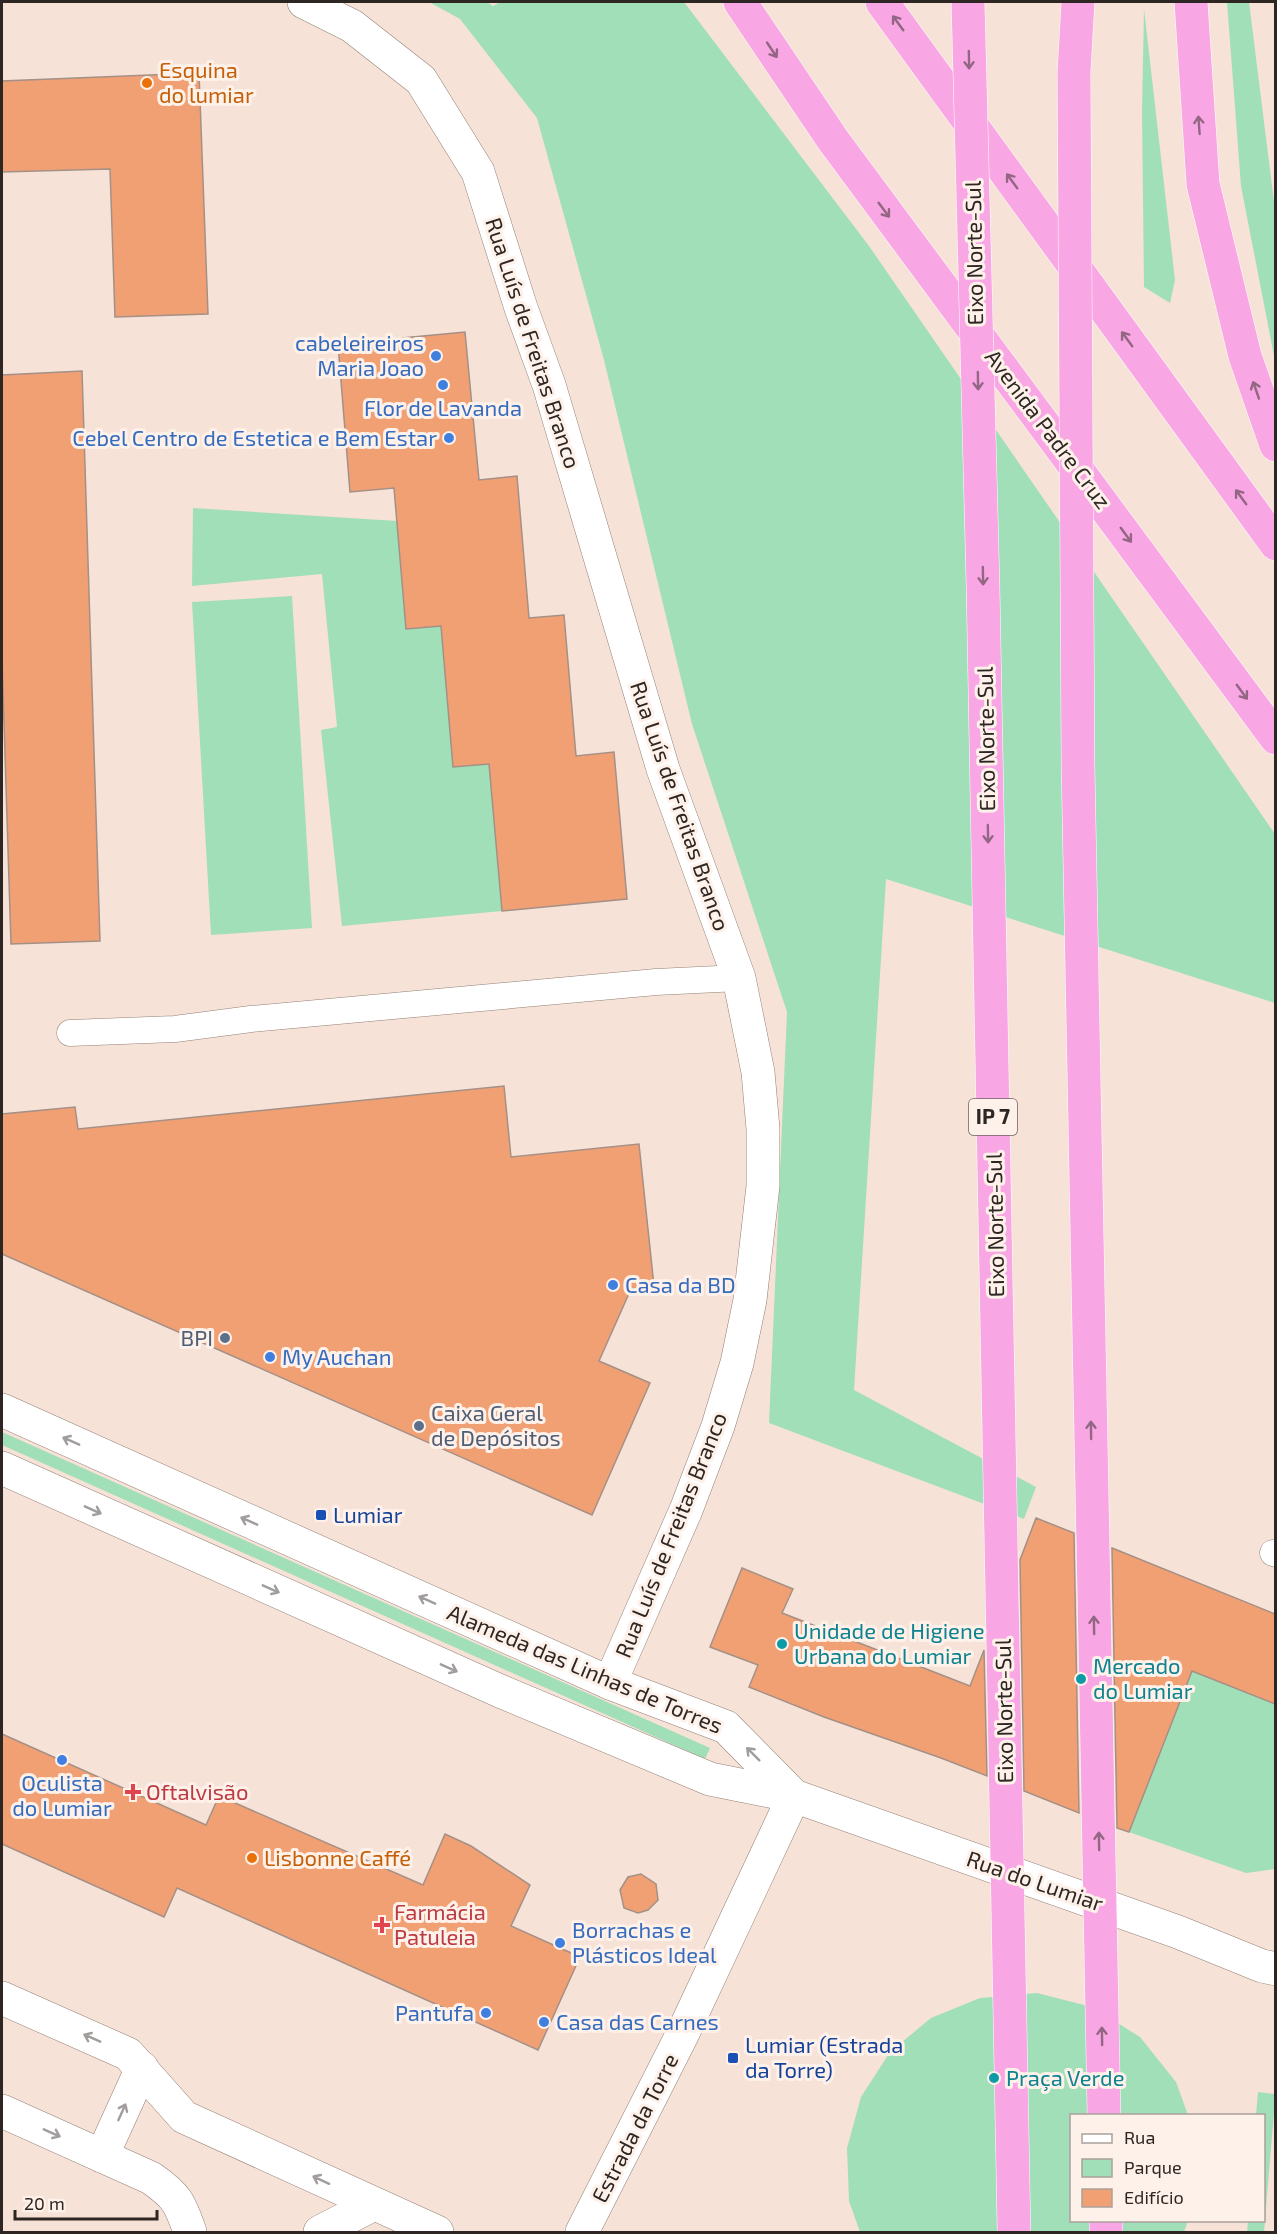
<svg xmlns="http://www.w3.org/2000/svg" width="1277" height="2234" font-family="'Exo 2',sans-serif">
<rect width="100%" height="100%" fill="#f7e2d7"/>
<g fill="#a1dfb8">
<path d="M429 2H487L493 6 500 2H684L869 246 1275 834V1003L886 879 854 1390 1036 1487 1024 1519 769 1423 787 1012 692 724 604 360 537 118 460 19Z"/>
<path d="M1227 2H1249L1275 210V361L1241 186Z"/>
<path d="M1144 9 1175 280 1170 303 1144 287 1142 111Z"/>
<path d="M193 508 397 521 406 629 441 626 454 767 489 764 502 911 342 926 321 730 337 727 322 574 192 586Z"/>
<path d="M292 596 312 928 211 935 192 602Z"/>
<path d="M2 1432 710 1748 705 1759 2 1445Z"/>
<path d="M1192 1671 1275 1704V1869L1246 1873 1129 1832Z"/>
<path d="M1037 1993 1092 2007 1140 2037 1176 2082 1188 2115 1072 2116V2220L1188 2221 1184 2232H860L849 2201 847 2148 861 2097 890 2052 931 2018 980 1998Z"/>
<path d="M1258 2092 1275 2094V2100L1264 2232H1247L1248 2221 1264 2220V2116L1256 2115Z"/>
</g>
<g fill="#f1a074" stroke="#a49086" stroke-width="1.5">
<path d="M199 73 208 314 115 317 110 169 2 172V81Z"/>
<path d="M465 332 479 480 517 476 529 618 564 615 576 756 614 752 627 899 502 911 489 764 453 767 441 626 406 629 394 488 350 492 338 344Z"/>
<path d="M82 371 100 941 11 944 2 660V375Z"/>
<path d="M504 1086 511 1157 639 1144 654 1286 631 1289 599 1361 650 1383 592 1515 2 1254V1114L75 1107 78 1129Z"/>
<path d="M1036 1518 1074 1533 1079 1813 1024 1791 1020 1560Z"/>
<path d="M1112 1548 1275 1614V1704L1192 1671 1129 1832 1117 1828Z"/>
<path d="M742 1568 793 1589 782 1613 970 1686 984 1650 987 1776 941 1758 824 1717 749 1687 758 1665 710 1647Z"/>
<path d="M2 1734 206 1825 219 1796 423 1885 445 1834 471 1846 530 1885 511 1926 580 1957 538 2050 177 1888 164 1917 2 1844Z"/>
<path d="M641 1874 656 1884 658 1900 648 1910 638 1913 624 1908 620 1890 628 1877Z"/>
</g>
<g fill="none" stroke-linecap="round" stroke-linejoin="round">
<g stroke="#938076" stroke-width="27">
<g id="lane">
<path d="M70 1033 175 1029 251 1019 656 982 739 978"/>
<path d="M1273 1553 1276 1554"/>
</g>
</g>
<g stroke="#938076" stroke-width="34">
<g id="street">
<path d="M304 2 352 26 421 80 478 172 521 308 549 385 663 769 739 978 758 1072 763 1129V1186L750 1300 737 1363 718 1426 686 1510 610 1683"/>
<path d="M2 1998 128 2054 184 2117 437 2232"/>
<path d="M2 2111 151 2178C177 2196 180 2203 190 2232"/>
<path d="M102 2156 142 2068"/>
<path d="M320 2232 374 2204"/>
</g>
</g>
<g stroke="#938076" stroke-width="34">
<g id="secondary">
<path d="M2 1410 610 1683 726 1727 794 1796"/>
<path d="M2 1468 500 1691 710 1779 794 1796 1178 1932 1262 1966 1276 1969"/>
<path d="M582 2232 682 2035 794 1796"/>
</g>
</g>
<g stroke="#fff" stroke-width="34">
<g id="highway">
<path d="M740 2 833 140 1276 738"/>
<path d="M882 2 1276 544"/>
<path d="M1191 2 1203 184 1245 356 1276 445"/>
<path d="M1106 2220V2232"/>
</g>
</g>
<use href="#lane" stroke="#fff" stroke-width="26"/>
<use href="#street" stroke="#fff" stroke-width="33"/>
<use href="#secondary" stroke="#fff" stroke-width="33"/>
<use href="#highway" stroke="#f8a7e4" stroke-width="33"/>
<g stroke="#fff" stroke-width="34" stroke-linecap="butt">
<g id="highway-bridge">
<path d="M968 2 983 586 1014 2232"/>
<path d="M1078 2 1074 72 1078 765 1104 2116"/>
</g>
</g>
<use href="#highway-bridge" stroke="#f8a7e4" stroke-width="33"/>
</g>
<defs><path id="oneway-shaft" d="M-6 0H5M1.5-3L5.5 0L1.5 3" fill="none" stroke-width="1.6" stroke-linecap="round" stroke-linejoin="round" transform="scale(1.5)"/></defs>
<g stroke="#936683">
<use href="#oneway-shaft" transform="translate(898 23) rotate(-126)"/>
<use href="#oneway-shaft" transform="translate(772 50) rotate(56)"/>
<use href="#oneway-shaft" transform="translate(969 60) rotate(89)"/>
<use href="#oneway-shaft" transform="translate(1199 125) rotate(-94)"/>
<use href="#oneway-shaft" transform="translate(1012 181) rotate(-126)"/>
<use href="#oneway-shaft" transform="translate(884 210) rotate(53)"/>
<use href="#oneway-shaft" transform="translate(1127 339) rotate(-126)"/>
<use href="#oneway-shaft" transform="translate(978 381) rotate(89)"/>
<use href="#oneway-shaft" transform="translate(1256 390) rotate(-109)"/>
<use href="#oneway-shaft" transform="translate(1241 497) rotate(-126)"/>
<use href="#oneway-shaft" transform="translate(1126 535) rotate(54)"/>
<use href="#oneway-shaft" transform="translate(983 576) rotate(89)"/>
<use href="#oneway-shaft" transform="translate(1242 692) rotate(54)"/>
<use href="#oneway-shaft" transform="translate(988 834) rotate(89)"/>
<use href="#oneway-shaft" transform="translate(1091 1430) rotate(-91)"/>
<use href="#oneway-shaft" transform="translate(1094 1625) rotate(-91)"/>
<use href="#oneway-shaft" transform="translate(1099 1841) rotate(-91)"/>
<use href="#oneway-shaft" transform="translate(1102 2036) rotate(-91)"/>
</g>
<g stroke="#a19d9c">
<use href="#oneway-shaft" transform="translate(71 1441) rotate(-156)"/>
<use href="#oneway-shaft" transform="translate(93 1510) rotate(24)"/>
<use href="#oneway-shaft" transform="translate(249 1521) rotate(-156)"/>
<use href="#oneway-shaft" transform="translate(271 1589) rotate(24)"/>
<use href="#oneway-shaft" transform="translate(427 1600) rotate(-156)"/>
<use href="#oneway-shaft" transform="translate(449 1668) rotate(24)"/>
<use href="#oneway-shaft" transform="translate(753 1754) rotate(-135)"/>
<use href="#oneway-shaft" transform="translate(92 2038) rotate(-156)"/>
<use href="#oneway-shaft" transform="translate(122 2112) rotate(-66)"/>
<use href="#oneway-shaft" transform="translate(52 2133) rotate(24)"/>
<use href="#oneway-shaft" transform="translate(321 2180) rotate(-155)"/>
</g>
<g fill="#e8710a" stroke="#fef1ea" stroke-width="2">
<circle cx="147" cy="83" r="6"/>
<circle cx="252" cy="1858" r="6"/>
</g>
<g fill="#3f7fe0" stroke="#fef1ea" stroke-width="2">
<circle cx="436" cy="356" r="6"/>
<circle cx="443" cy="385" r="6"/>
<circle cx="449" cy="438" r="6"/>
<circle cx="613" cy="1285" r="6"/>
<circle cx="270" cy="1357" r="6"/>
<circle cx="62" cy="1760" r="6"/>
<circle cx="560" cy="1943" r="6"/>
<circle cx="486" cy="2013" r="6"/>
<circle cx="544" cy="2022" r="6"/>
</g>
<g fill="#5c6f8a" stroke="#fef1ea" stroke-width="2">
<circle cx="225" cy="1338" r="6"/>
<circle cx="419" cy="1426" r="6"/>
</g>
<g fill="#1a4fb4" stroke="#fef1ea" stroke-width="2">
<rect x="315" y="1509" width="12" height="12" rx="3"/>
<rect x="727" y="2052" width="12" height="12" rx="3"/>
</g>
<g fill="#0f9aa8" stroke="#fef1ea" stroke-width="2">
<circle cx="782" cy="1644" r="6"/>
<circle cx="1081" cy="1679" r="6"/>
<circle cx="994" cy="2078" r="6"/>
</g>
<g fill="#e0444e" stroke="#fef1ea" stroke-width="2">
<path d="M130 1783h6v6h6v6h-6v6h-6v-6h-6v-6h6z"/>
<path d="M379 1916h6v6h6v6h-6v6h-6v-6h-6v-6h6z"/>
</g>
<g text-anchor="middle" stroke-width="6" stroke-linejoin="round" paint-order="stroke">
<rect fill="#fef1ea" stroke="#6c635e" stroke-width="1.5" x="969" y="1099" width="48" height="36" rx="4.5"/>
<g font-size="21" font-weight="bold" fill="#2e2622">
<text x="993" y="1124">IP 7</text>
</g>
<g font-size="22" fill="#c56008" stroke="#fef1ea" text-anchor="start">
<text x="159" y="78">Esquina<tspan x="159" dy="25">do lumiar</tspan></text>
<text x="264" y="1866">Lisbonne Caffé</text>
</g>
<g font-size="22" fill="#2e2622" stroke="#fef1ea">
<text transform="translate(974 253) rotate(-91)" y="8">Eixo Norte-Sul</text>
<text transform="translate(533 343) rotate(72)" y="8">Rua Luís de Freitas Branco</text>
<text transform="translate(1048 429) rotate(53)" y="8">Avenida Padre Cruz</text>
<text transform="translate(986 739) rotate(-91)" y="8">Eixo Norte-Sul</text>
<text transform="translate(680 806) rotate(71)" y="8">Rua Luís de Freitas Branco</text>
<text transform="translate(995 1225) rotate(-91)" y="8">Eixo Norte-Sul</text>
<text transform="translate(671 1535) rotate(-68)" y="8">Rua Luís de Freitas Branco</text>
<text transform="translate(585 1669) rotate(23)" y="8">Alameda das Linhas de Torres</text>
<text transform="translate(1004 1711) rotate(-91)" y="8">Eixo Norte-Sul</text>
<text transform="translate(1035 1881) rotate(19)" y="8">Rua do Lumiar</text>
<text transform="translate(635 2128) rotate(-63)" y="8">Estrada da Torre</text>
</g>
<g font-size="22" fill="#366cbe" stroke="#fef1ea" text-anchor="start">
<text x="424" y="351" text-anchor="end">cabeleireiros<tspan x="424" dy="25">Maria Joao</tspan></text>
<text x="443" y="416" text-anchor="middle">Flor de Lavanda</text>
<text x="437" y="446" text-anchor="end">Cebel Centro de Estetica e Bem Estar</text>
<text x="625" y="1293">Casa da BD</text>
<text x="282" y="1365">My Auchan</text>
<text x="62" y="1791" text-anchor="middle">Oculista<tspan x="62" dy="25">do Lumiar</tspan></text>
<text x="572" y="1938">Borrachas e<tspan x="572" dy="25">Plásticos Ideal</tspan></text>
<text x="474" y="2021" text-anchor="end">Pantufa</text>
<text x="556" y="2030">Casa das Carnes</text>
</g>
<g font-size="22" fill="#4e5e75" stroke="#fef1ea" text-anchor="end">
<text x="213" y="1346">BPI</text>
<text x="431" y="1421" text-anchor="start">Caixa Geral<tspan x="431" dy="25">de Depósitos</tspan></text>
</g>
<g font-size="22" fill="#164399" stroke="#fef1ea" text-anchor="start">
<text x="333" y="1523">Lumiar</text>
<text x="745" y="2053">Lumiar (Estrada<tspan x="745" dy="25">da Torre)</tspan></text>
</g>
<g font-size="22" fill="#0d838f" stroke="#fef1ea" text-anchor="start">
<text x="794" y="1639">Unidade de Higiene<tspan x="794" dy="25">Urbana do Lumiar</tspan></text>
<text x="1093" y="1674">Mercado<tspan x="1093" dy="25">do Lumiar</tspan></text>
<text x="1006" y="2086">Praça Verde</text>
</g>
<g font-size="22" fill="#be3a42" stroke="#fef1ea" text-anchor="start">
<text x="146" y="1800">Oftalvisão</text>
<text x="394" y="1920">Farmácia<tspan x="394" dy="25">Patuleia</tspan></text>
</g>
</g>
<rect width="1277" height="2234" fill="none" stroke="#2e2622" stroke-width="6"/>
<rect x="1070" y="2114" width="195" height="108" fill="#fef1ea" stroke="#aba09a" stroke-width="1.5"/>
<rect x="1082" y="2134" width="30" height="9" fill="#ffffff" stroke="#aba09a" stroke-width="1.5"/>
<text x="1124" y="2144" font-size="18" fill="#2e2622">Rua</text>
<rect x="1082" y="2159" width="30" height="18" fill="#a1dfb8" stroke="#aba09a" stroke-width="1.5"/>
<text x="1124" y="2174" font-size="18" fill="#2e2622">Parque</text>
<rect x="1082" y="2189" width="30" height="18" fill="#f1a074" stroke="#aba09a" stroke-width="1.5"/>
<text x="1124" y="2204" font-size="18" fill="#2e2622">Edifício</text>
<path d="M15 2210v9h142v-9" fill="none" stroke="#2e2622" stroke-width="3"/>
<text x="24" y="2210" font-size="18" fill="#2e2622" stroke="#fef1ea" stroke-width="4.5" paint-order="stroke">20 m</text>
</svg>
